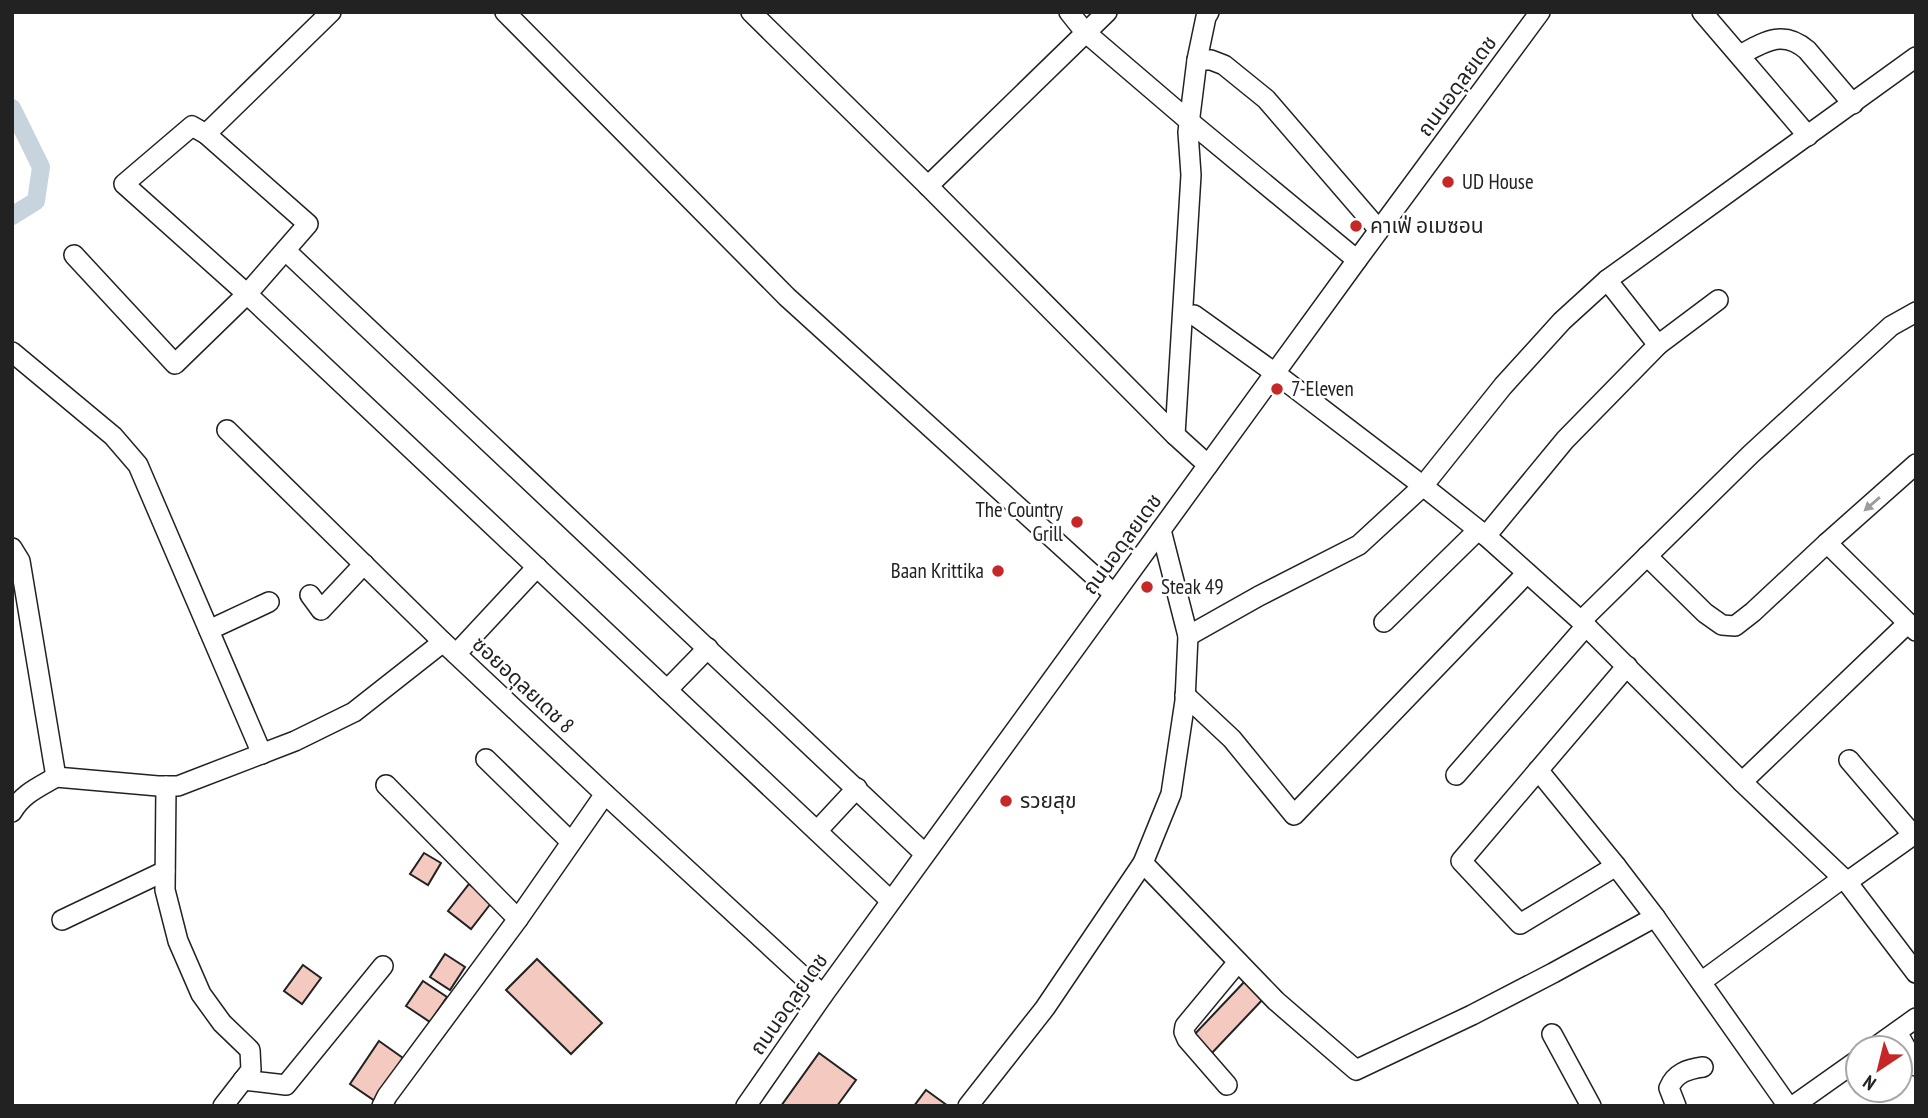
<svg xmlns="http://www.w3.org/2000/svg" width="1928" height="1118" font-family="'PT Sans Narrow','Noto Sans Thai',sans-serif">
<rect width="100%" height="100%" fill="#fff"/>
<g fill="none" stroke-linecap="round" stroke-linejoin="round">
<path stroke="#c7d3dd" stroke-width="18" d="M12 108 41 167 36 201 12 216"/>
</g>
<g fill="#f3c9c0" stroke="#222" stroke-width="2">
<path d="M424 853 441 863 428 885 410 874Z"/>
<path d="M469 884 492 902 471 929 448 911Z"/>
<path d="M445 954 465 967 450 990 430 977Z"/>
<path d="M537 959 602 1023 571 1054 506 990Z"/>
<path d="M303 965 321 978 302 1004 284 991Z"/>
<path d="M1247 979 1266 996 1210 1055 1192 1037Z"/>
<path d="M423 981 447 997 430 1022 406 1006Z"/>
<path d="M379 1041 403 1058 375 1101 350 1084Z"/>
<path d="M819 1053 856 1080 837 1106H781Z"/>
<path d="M926 1090 948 1106H914Z"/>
</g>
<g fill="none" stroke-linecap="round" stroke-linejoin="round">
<g stroke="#222" stroke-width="22">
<g id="minor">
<path d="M331 12 206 134 192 126 124 184 247 294 891 901"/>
<path d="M505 12 787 297 1114 594"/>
<path d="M751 12 928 186 1175 435 1208 465"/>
<path d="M1069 12 1085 32 1189 121 1357 260"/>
<path d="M1702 12 1808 136"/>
<path d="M1740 55C1764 42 1783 29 1807 50L1853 104"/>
<path d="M1197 60H1211L1224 65 1266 99 1379 230"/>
<path d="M928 186 1107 12"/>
<path d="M286 251 925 854"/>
<path d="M74 255 175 364 247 294 308 224 206 134"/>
<path d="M1194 315 1275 373 1423 486 1486 536 1581 621 1742 782 1847 882 1916 973"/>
<path d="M1658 345 1718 300"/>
<path d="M12 352 113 436 138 465 262 754"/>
<path d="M227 430 443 642"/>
<path d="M1175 435 1191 175 1188 132 1197 60 1206 17 1209 12"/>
<path d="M1486 536 1565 440 1658 345 1607 280"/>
<path d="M1827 543 1908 623"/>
<path d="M12 548 20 561 56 777"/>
<path d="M1647 556 1705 613 1722 625 1735 626 1753 612 1827 543 1916 464"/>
<path d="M310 595 321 610 364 564"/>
<path d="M1581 621 1751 454 1891 326 1916 312"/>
<path d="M1384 622 1478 530"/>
<path d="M209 630 269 602"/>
<path d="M1188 636 1259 596 1359 545 1423 486 1503 386 1562 321 1607 280 1916 57"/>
<path d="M456 654 537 567"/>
<path d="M667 690 708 648"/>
<path d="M1185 695 1232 739 1294 815 1527 573"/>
<path d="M486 759 571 842"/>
<path d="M1849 760 1913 835"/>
<path d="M1538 770 1616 866 1520 924 1461 861 1627 666"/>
<path d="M1456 775 1586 626"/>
<path d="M56 777 158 786H178L295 741 354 712 443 642 605 794 823 995"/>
<path d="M1742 782 1908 623 1916 631"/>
<path d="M386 785 518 919"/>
<path d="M166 786 165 890 178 941 201 994 222 1023 250 1050 251 1070 223 1106"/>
<path d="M12 812C22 794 39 787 56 777"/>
<path d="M817 831 857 788"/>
<path d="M1143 863 1276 1001 1356 1070 1472 1015 1553 973 1655 917 1788 1106"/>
<path d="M1616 866 1655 917"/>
<path d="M1847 882 1916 833"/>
<path d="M62 920 165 871"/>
<path d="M1701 982 1843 878"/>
<path d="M1897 1032 1916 1066"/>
<path d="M1552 1034 1591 1106"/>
<path d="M1874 1048 1916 1018"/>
<path d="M243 1080 286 1085 383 966"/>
<path d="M1227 1085 1187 1039 1184 1032 1185 1026 1238 962"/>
<path d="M382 1106 387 1096 518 919 605 794"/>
<path d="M746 1106 823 995 1357 260 1540 12"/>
<path d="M968 1106 1045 1008 1143 863 1171 794 1185 701 1188 636 1161 530"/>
<path d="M1676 1106 1669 1088C1675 1073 1688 1069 1703 1067"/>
<path d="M1793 1106 1858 1060"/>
</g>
</g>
<use href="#minor" stroke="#fff" stroke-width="19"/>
</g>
<defs><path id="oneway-solid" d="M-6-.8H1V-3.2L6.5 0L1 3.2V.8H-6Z" transform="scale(1.75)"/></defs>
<use fill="#9c9c9c" href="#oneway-solid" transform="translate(1872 504) rotate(139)"/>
<g fill="#c62828" stroke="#fff" stroke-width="2.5">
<circle cx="1448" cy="182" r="7"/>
<circle cx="1356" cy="226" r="7"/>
<circle cx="1277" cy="389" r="7"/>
<circle cx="1077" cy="522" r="7"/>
<circle cx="998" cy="571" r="7"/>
<circle cx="1147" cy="587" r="7"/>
<circle cx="1006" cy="801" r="7"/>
</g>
<g text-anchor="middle" stroke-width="5" stroke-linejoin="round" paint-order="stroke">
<g font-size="21" fill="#222" stroke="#fff">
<text transform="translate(1457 86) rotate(-54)" y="7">ถนนอดุลยเดช</text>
<text transform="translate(1122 544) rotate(-54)" y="7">ถนนอดุลยเดช</text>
<text transform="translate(523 685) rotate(43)" y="7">ซอยอดุลยเดช 8</text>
<text transform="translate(789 1004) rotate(-55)" y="7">ถนนอดุลยเดช</text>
</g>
<g font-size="21" fill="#222" stroke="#fff" text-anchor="start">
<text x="1462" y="189">UD House</text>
<text x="1370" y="233">คาเฟ่ อเมซอน</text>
<text x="1291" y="396">7-Eleven</text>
<text x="1063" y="517" text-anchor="end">The Country<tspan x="1063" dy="24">Grill</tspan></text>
<text x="984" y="578" text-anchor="end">Baan Krittika</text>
<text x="1161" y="594">Steak 49</text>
<text x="1020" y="808">รวยสุข</text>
</g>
</g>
<rect width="1928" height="1118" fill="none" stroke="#222222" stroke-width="28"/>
<g transform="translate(1879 1069) rotate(215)"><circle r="33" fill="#ffffff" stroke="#a7a7a7" stroke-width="2"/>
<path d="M0-5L12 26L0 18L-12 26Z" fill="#c62828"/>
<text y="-10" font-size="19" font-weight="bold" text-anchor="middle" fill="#222222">N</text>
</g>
</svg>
